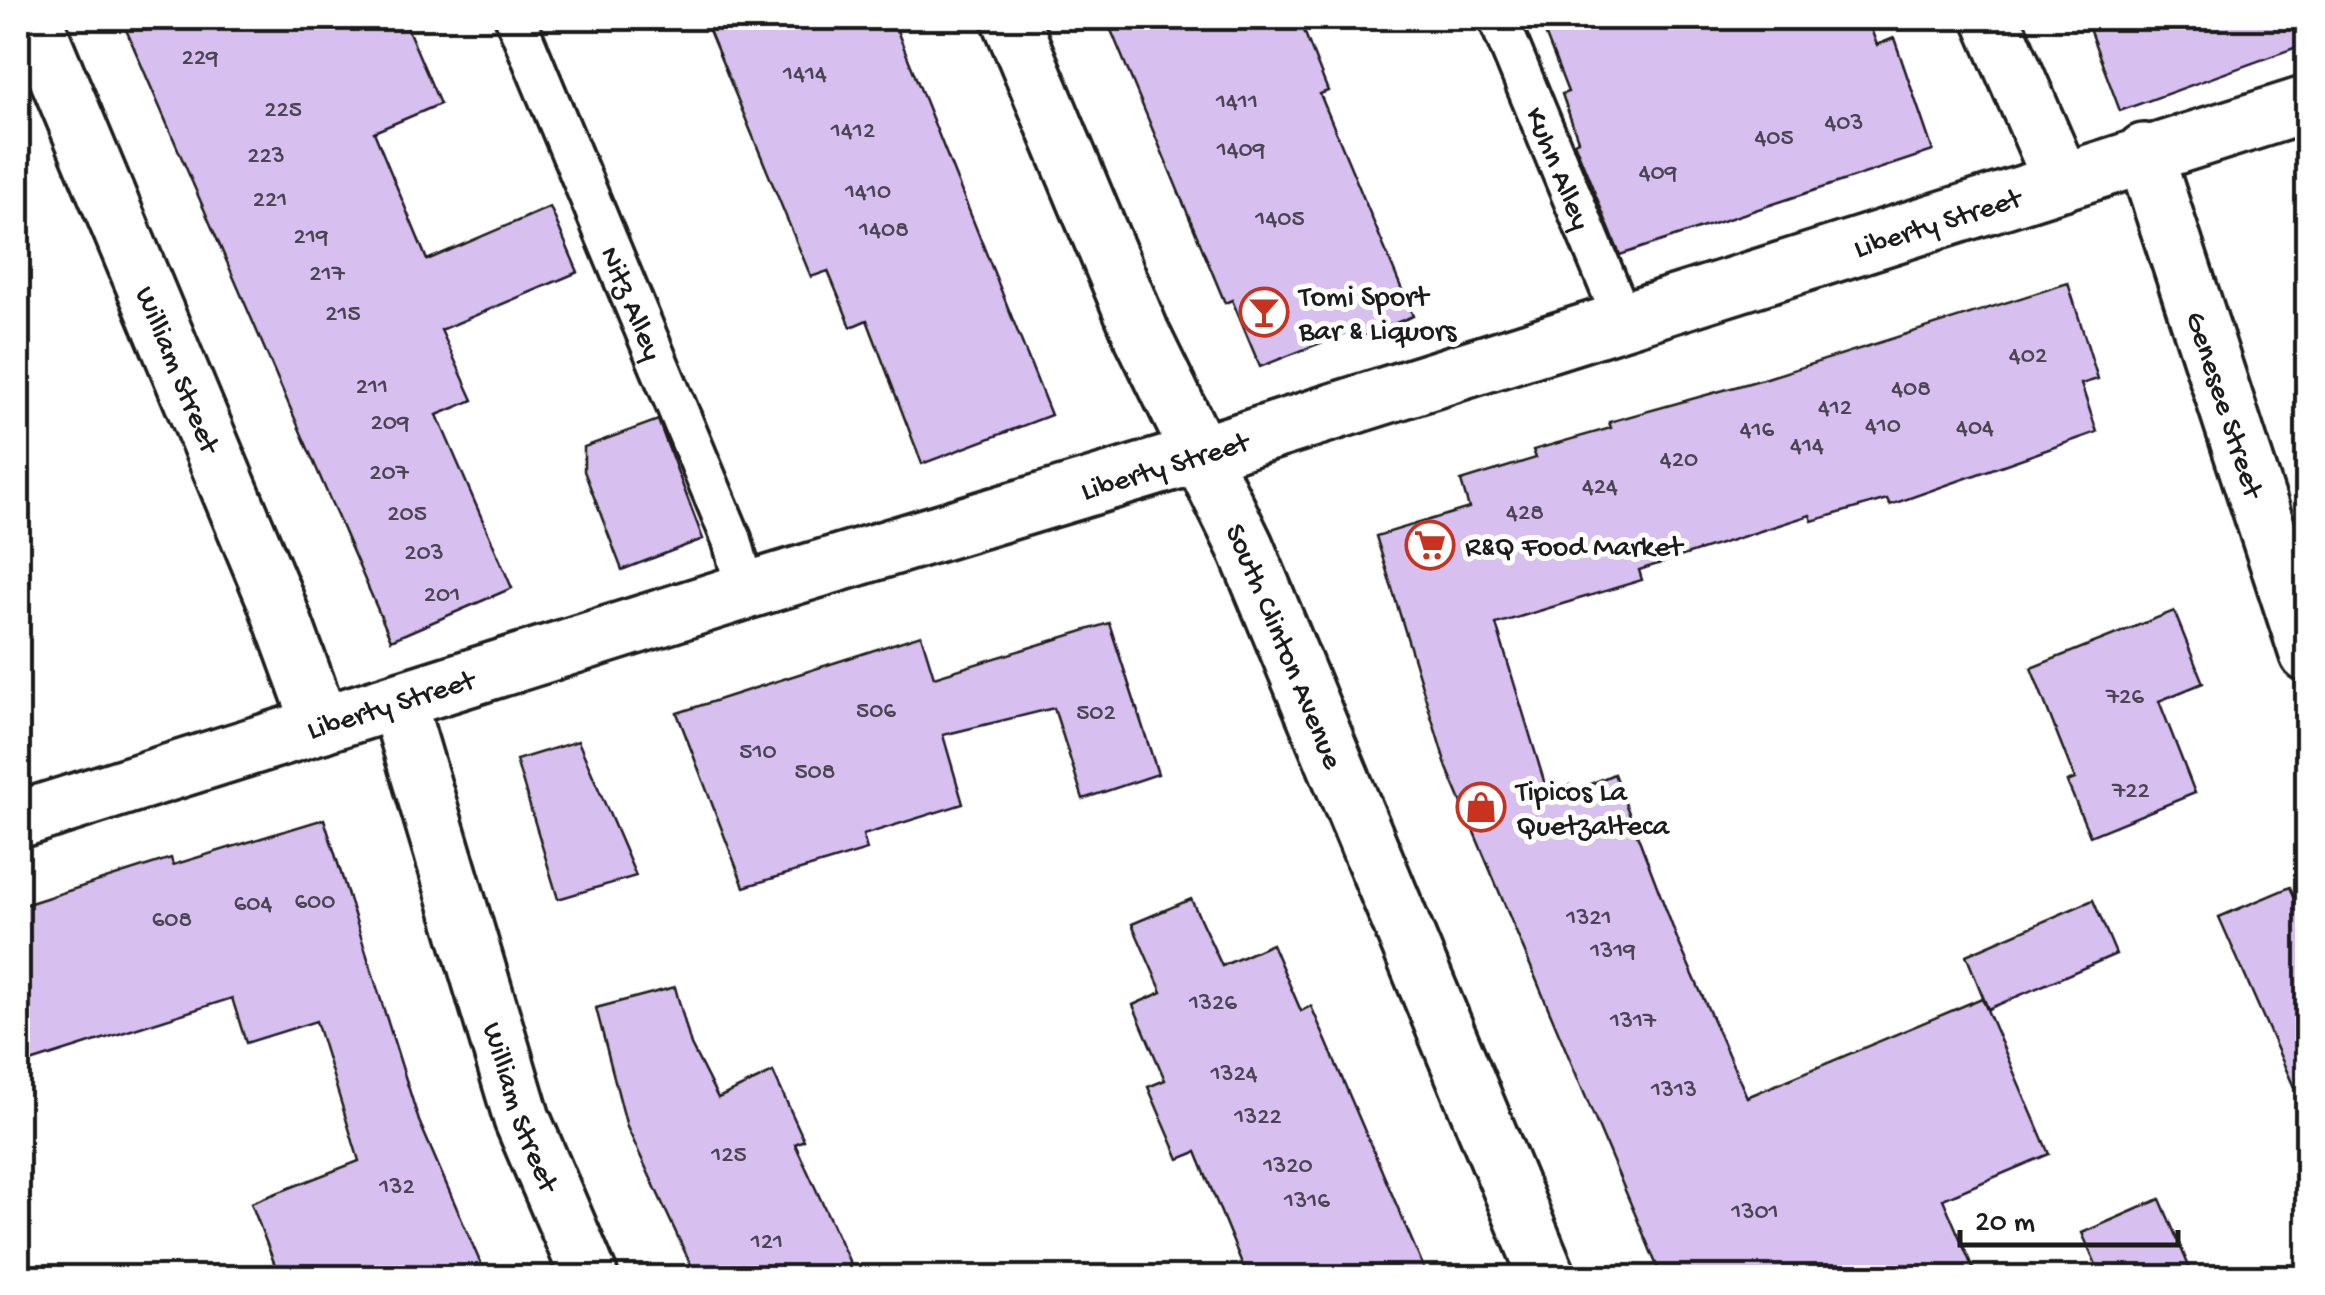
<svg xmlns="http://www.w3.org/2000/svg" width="2325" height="1295" font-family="'Gochi Hand',sans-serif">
<rect width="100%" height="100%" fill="#fff"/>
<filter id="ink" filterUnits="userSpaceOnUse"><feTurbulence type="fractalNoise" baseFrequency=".01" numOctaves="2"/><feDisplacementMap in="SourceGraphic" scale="20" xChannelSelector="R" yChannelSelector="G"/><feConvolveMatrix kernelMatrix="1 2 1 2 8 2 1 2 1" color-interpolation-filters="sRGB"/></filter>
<g filter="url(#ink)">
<g fill="#d7c0f0" stroke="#1c1c1c" stroke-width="2.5">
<path d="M121 18H403L440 104 374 132 427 260 550 207 578 272 441 330 473 400 437 415 512 588 391 640Z"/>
<path d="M704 18H892L1051 415 922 464 867 320 851 327 828 271 811 277Z"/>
<path d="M1106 18H1299L1328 91 1320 94 1413 316 1362 337 1358 328 1260 367 1232 300 1225 303Z"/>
<path d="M1539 18H1867L1877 45 1894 38 1933 151 1620 255 1574 142 1578 140 1562 94 1568 92Z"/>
<path d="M2085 18H2308V43L2120 111Z"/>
<path d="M2068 283 2098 379 2081 384 2097 432 1890 505 1887 499 1812 521 1810 515 1639 570 1642 580 1496 624 1548 794 1570 785 1574 791 1614 774 1678 941 1747 1097 1982 998 2049 1154 1943 1199 1977 1278H1662L1447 768 1376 536 1469 508 1461 481 1536 458 1533 450 1611 428 1609 422 1767 378Z"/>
<path d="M658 420 703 539 622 570 584 471V447Z"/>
<path d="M2174 611 2203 683 2159 701 2195 793 2090 836 2067 782 2075 779 2031 668Z"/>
<path d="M1109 623 1158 774 1083 799 1054 708 943 735 963 804 863 835 867 850 744 887 677 713 921 635 934 677Z"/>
<path d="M578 741 636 876 558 899 516 760Z"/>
<path d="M324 819 419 1121 487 1278H280L251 1203 359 1161 316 1021 246 1043 232 998 18 1066V907L171 858 173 865Z"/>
<path d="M2290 887 2308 926V1119L2219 917Z"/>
<path d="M1191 899 1222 966 1272 944 1301 1011 1311 1006 1428 1278H1248L1196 1152 1179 1159 1148 1087 1165 1080 1133 1005 1162 992 1132 924Z"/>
<path d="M2093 900 2116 954 1988 1009 1966 955Z"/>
<path d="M675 987 691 1045 718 1098 773 1072 804 1140 795 1144 857 1278H697L627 1127 596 1008Z"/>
<path d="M2160 1199 2194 1278H2102L2082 1233Z"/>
</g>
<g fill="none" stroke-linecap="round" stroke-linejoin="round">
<g stroke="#1c1c1c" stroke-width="45">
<g id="lane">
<path id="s1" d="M515 18 732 540 746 591"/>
<path id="s2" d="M1498 18 1623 320"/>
</g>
</g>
<g stroke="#1c1c1c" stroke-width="62">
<g id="street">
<path id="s3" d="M33 18 275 599 321 725"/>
<path d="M1010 18 1142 335 1200 454"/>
<path d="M1991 18 2062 182"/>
<path id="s4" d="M2144 152 2308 654"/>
<path id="s5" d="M398 703 522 1119 590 1278"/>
</g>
</g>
<g stroke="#1c1c1c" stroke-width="62">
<g id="secondary">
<path id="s6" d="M1200 454 1245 546 1548 1278"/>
<path id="s7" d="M18 820 746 591 1200 454 2308 104"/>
</g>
</g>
<use href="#lane" stroke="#fff" stroke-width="38"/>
<use href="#street" stroke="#fff" stroke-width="55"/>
<use href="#secondary" stroke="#fff" stroke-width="55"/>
</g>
</g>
<defs>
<g id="bar-ring" transform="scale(2.5)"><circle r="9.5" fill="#fff" stroke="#c8321e" stroke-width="1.5"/><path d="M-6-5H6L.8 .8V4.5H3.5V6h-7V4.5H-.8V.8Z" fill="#c8321e"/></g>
<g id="supermarket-ring" transform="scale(2.5)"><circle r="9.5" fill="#fff" stroke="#c8321e" stroke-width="1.5"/><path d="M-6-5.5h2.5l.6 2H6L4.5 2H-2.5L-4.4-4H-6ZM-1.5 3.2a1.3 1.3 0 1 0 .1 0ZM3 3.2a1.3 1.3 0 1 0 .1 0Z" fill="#c8321e"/></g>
<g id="shop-ring" transform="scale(2.5)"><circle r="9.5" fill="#fff" stroke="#c8321e" stroke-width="1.5"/><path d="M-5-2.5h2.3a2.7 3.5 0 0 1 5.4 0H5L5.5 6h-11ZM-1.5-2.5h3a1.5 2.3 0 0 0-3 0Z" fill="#c8321e"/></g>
</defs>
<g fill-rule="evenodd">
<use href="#bar-ring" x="1264" y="312"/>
<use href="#supermarket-ring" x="1430" y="545"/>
<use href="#shop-ring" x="1481" y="807"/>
</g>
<g text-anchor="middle" stroke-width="10" stroke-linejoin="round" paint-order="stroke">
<g font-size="25" fill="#4b4551">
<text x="200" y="64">229</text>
<text x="805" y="80">1414</text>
<text x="1237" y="108">1411</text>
<text x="283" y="116">225</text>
<text x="1844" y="129">403</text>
<text x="853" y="137">1412</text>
<text x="1774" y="144">405</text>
<text x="1241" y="156">1409</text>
<text x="266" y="162">223</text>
<text x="1658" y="179">409</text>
<text x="868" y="198">1410</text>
<text x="270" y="206">221</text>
<text x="1280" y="225">1405</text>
<text x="884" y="236">1408</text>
<text x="311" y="243">219</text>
<text x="327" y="280">217</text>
<text x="343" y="320">215</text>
<text x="2028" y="362">402</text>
<text x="372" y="393">211</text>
<text x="1911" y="395">408</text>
<text x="1835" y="414">412</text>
<text x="390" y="429">209</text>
<text x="1883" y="432">410</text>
<text x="1975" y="434">404</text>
<text x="1757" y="436">416</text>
<text x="1807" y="452">414</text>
<text x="1679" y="466">420</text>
<text x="389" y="479">207</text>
<text x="1600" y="493">424</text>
<text x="1525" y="519">428</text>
<text x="407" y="520">205</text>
<text x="424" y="559">203</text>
<text x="442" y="601">201</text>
<text x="2125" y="703">726</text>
<text x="876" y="717">506</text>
<text x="1096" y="719">502</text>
<text x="758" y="758">510</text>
<text x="815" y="778">508</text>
<text x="2131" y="797">722</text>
<text x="315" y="908">600</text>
<text x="253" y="910">604</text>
<text x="1589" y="924">1321</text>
<text x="172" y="926">608</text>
<text x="1613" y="957">1319</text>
<text x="1213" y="1009">1326</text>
<text x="1633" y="1027">1317</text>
<text x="1234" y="1080">1324</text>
<text x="1674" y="1096">1313</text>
<text x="1258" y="1123">1322</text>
<text x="729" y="1161">125</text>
<text x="1288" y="1172">1320</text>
<text x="397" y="1193">132</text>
<text x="1307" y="1207">1316</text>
<text x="1755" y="1218">1301</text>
<text x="767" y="1248">121</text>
</g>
<g font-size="30" fill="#1c1c1c" stroke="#fff">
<text dy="10" stroke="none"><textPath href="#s2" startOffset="162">Kuhn Alley</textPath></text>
<text dy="10" stroke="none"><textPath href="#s7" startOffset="2010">Liberty Street</textPath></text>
<text dy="10" stroke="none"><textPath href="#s1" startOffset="308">Nitz Alley</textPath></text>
<text dy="10" stroke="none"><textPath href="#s3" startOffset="380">William Street</textPath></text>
<text dy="10" stroke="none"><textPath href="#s4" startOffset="265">Genesee Street</textPath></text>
<text dy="10" stroke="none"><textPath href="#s7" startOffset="1200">Liberty Street</textPath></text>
<text dy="10" stroke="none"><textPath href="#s6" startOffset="210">South Clinton Avenue</textPath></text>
<text dy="10" stroke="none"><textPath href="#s7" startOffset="390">Liberty Street</textPath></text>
<text dy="10" stroke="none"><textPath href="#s5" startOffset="422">William Street</textPath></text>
</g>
<g font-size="30" fill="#1c1c1c" stroke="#fff" text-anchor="start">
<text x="1299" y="305">Tomi Sport<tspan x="1299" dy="34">Bar &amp; Liquors</tspan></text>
<text x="1465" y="555">R&amp;Q Food Market</text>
<text x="1516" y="800">Tipicos La<tspan x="1516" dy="34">Quetzalteca</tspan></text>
</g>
</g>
<rect width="2325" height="1295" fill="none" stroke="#fff" stroke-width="60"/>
<rect x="30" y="30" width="2265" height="1235" fill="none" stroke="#1c1c1c" stroke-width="4" filter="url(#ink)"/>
<path d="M1960 1230v15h218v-15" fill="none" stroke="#1c1c1c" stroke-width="5"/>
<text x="1975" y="1230" font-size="30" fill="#1c1c1c" stroke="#ffffff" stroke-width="8" paint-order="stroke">20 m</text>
</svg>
